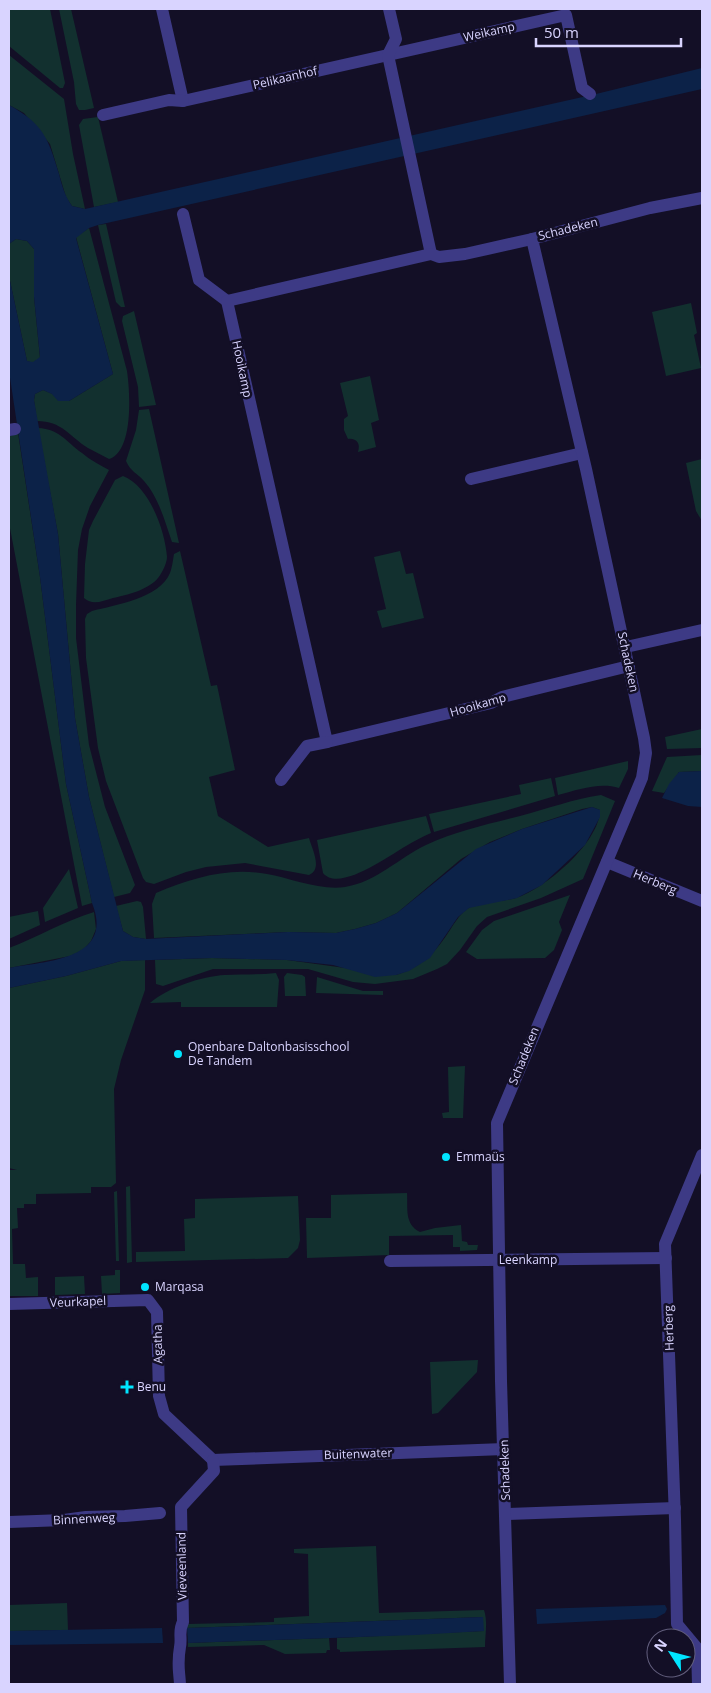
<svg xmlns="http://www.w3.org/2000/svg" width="711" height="1693" font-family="'Open Sans',sans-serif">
<rect width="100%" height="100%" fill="#130f26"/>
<g fill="#12302f">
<path d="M9 9H50L65 83 63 88H60L9 46Z"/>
<path d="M59 9H71L94 108 85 110H79L76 104 74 82Z"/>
<path d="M9 55 64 99 73 154 85 209 72 206 66 197 50 144 24 113 9 105Z"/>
<path d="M98 117 118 202 94 207 79 125 83 119Z"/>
<path d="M106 224 125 307H121L116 302 98 225Z"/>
<path d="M89 228 127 371C130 391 134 451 109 459 102 455 95 452 88 448 69 436 62 421 37 421L34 400 35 394 43 390 69 401 113 374 76 237Z"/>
<path d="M16 239 27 241 34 249V297L40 358 33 363 27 361 9 276V244Z"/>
<path d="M691 303 697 333 694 335 701 368 666 376 652 312Z"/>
<path d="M134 311 156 405 139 407 138 387 122 321 123 316Z"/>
<path d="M370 376 379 420 371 423 376 447 358 452C361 443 356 438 348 439L344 430V419L348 416 340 383Z"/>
<path d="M149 409 179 543 172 542C165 522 159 498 144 481 137 473 131 472 126 461L136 430 139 410Z"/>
<path d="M38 428C60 429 66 442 82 453 90 460 100 465 109 470L90 506 82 529 78 550 76 605V638L89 745 105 807 135 885 130 893 114 897 89 797 75 718 58 534Z"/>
<path d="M18 433 40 577 66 784 92 903 82 906 9 523V453H10L9 438 10 436Z"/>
<path d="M702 459V521L696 511 686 463Z"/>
<path d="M123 476C149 486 165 530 167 557 167 563 162 573 158 578 148 590 127 595 113 598 102 601 93 606 84 598L85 564 89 530 93 521 115 480Z"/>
<path d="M180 551 211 686 217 685 235 770 209 777 218 816 268 847 309 838C312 849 323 869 309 875L245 863 206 867 186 872 154 884 146 882 143 878 106 781 98 748 86 658 85 619 87 614 92 611C115 605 160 598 170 573 172 568 173 560 174 554Z"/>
<path d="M400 551 406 574 413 573 424 618 382 628 377 611 386 609 374 557Z"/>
<path d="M702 729V748L667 749 665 737Z"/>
<path d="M702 755V771L679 772 664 793 652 791 667 757Z"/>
<path d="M628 761V769L619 788C599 782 578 790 558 795L555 778Z"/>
<path d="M551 778 555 796 434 832 429 814 521 794 519 785Z"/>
<path d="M601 795 615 801 583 879 541 898 487 917 477 926 460 950 447 964 437 969 413 979 375 984 353 982 308 969H213L163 986 156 984 155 960 212 958 287 960 396 975C420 968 435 953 448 933 454 924 459 915 467 909 478 901 503 902 516 898 545 889 600 842 600 810L592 807 582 809 522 829 490 842 461 859 397 913 376 923 355 929 336 933 288 932 154 938 152 904 156 893C193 878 227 867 267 874 290 878 321 891 345 887 376 882 399 858 426 845 456 831 489 824 520 816 547 809 573 799 601 795Z"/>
<path d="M426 816 431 833C422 837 414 841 406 846 390 855 339 893 323 873L317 840Z"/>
<path d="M69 869 78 908 45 922 43 908Z"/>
<path d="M570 895 559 922 562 930 554 950 545 958 477 959 466 952 482 930 494 921Z"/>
<path d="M137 901 141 902 143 907 146 939 133 937 123 931 116 906Z"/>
<path d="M38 911 40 925 9 939V917Z"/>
<path d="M94 912 96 929 91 941 83 950 70 956 9 968V948C38 937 64 921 94 912Z"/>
<path d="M145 960V990L121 1060 114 1089 116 1183 111 1187H91V1193L36 1194V1204H24V1208H17L18 1228 12 1229 13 1264H25L26 1278 38 1277V1296H9V1170H17L9 1168V988L66 976 121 961Z"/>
<path d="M276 973 279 980 277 1007H181V1002L150 1003C167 988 202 976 225 975 242 974 259 975 276 973Z"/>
<path d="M287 973 302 975 305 977 306 996H285L284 977Z"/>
<path d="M317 977 363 991H383V995L316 993Z"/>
<path d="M465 1066 463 1118H443L442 1113 449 1112 448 1067Z"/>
<path d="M130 1186 132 1262 127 1263 126 1187Z"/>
<path d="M117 1191 119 1261H116L114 1192Z"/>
<path d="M407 1193C408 1208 404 1224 420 1232L435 1228 461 1225 462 1241 467 1242 468 1245H478L477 1250 460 1251V1247H453V1235L389 1236V1255L307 1258 306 1218H331V1195Z"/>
<path d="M298 1196 300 1240 298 1248 288 1258 136 1262V1252L185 1251 184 1219 195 1218V1199Z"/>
<path d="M115 1270H120V1293L102 1294 101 1276 115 1275Z"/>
<path d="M84 1276 85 1294 55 1295V1277Z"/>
<path d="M478 1360 477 1372 438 1413 432 1414 430 1362Z"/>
<path d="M376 1546 379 1613 484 1610C488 1622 485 1634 485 1647L340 1652V1650L337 1649V1638L483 1631V1617L187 1628V1624L274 1622V1618L309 1616 308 1554 294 1553V1549Z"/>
<path d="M67 1603 68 1630 9 1631V1605Z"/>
<path d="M329 1638 330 1650H327L326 1653 285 1654 264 1645 188 1647V1643Z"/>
</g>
<g fill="#0c2248">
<path d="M702 68V89L98 225 89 228 76 238 113 374 69 401H58L52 394 43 390 35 394 34 400 58 534 75 718 89 797 123 931 133 937 146 939 288 932 336 933 355 929 376 923 397 913 476 849 522 829 592 807 600 810V817L585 845 542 885 517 898 469 908 458 917 430 958 409 971 396 975 375 977 333 965 287 960 212 958 121 961 66 976 9 988V968C46 961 115 960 92 903L66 784 40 577 9 371V276L27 361 33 362 40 357 34 297V249L27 241 16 239 9 244V105C43 124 48 137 59 174 62 186 65 196 72 206L85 209 596 94Z"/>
<path d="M702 771V807L688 806 662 798 669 784 679 772Z"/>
<path d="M665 1605 667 1609 665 1613 656 1618 537 1624 536 1609Z"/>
<path d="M483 1617 484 1631 415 1635 188 1643 187 1628Z"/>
<path d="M162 1628 163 1643 9 1645V1631Z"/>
</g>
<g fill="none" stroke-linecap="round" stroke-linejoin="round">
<g stroke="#3d3a85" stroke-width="12">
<path d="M162 9 183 101 566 15 582 88 590 94"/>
<path d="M389 9 396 39 388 55 431 254"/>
<path d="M103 115 169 100 183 101"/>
<path d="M183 214 199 280 227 301"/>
<path d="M532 239 465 254 439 257 431 254 227 301 327 742 491 703 502 697 629 666"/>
<path d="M9 430 15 429"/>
<path d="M471 479 582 453"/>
<path d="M626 647 702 630"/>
<path d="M281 780 307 746 327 742"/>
<path d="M607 862 702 901"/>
<path d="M390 1261 666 1258"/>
<path d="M9 1304 148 1300 157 1312 159 1396 164 1414 213 1460"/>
<path d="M213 1460 504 1449"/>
<path d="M506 1514 675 1508"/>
<path d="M9 1522 64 1520 86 1517 125 1516 160 1513"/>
<path d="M180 1684C179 1668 177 1664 180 1647 182 1638 178 1631 183 1622L181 1507 214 1471 213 1460"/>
<path d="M510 1684 501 1381 497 1123 642 778 646 753 644 738 586 469 532 239 650 208 702 198"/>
<path d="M698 1684 697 1648 677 1624 675 1519 665 1244 702 1155"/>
</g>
</g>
<g fill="#00e5ff" stroke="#130f26" stroke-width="2">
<circle cx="178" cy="1054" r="5"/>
<circle cx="446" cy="1157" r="5"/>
<circle cx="145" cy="1287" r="5"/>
<path d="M124.5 1379.5h5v5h5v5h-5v5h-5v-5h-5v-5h5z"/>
</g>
<g text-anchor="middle" stroke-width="5" stroke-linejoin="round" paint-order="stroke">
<g font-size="12" fill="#d9d4ff" stroke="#130f26">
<text transform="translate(489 32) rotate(-13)" y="4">Weikamp</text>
<text transform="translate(285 78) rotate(-13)" y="4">Pelikaanhof</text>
<text transform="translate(568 229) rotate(-14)" y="4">Schadeken</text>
<text transform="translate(242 369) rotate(78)" y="4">Hooikamp</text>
<text transform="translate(628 662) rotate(78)" y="4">Schadeken</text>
<text transform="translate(478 705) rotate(-16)" y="4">Hooikamp</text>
<text transform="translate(655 882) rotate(23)" y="4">Herberg</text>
<text transform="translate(524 1056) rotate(-68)" y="4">Schadeken</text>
<text x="528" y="1264">Leenkamp</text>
<text transform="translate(78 1302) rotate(-2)" y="4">Veurkapel</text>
<text transform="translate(669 1328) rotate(-92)" y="4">Herberg</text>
<text transform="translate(158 1344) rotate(-91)" y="4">Agatha</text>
<text transform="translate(358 1454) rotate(-2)" y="4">Buitenwater</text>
<text transform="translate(505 1470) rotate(-92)" y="4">Schadeken</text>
<text transform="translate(84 1519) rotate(-3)" y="4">Binnenweg</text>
<text transform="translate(182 1566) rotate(-91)" y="4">Vieveenland</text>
</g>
<g font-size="12" fill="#d9d4ff" stroke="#130f26" text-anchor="start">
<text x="188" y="1051">Openbare Daltonbasisschool<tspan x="188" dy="14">De Tandem</tspan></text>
<text x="456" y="1161">Emmaüs</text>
<text x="155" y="1291">Marqasa</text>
<text x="137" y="1391">Benu</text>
</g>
</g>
<rect width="711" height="1693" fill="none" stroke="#d9d4ff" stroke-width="20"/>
<g transform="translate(671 1653) rotate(306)"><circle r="24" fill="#130f26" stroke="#625e7d"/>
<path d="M0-4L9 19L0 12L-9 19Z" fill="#00e5ff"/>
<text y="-8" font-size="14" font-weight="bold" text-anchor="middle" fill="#d9d4ff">N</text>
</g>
<path d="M536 38v8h145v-8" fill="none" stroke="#d9d4ff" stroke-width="2.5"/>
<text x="544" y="38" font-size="15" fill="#d9d4ff" stroke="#130f26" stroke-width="4" paint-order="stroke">50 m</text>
</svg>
